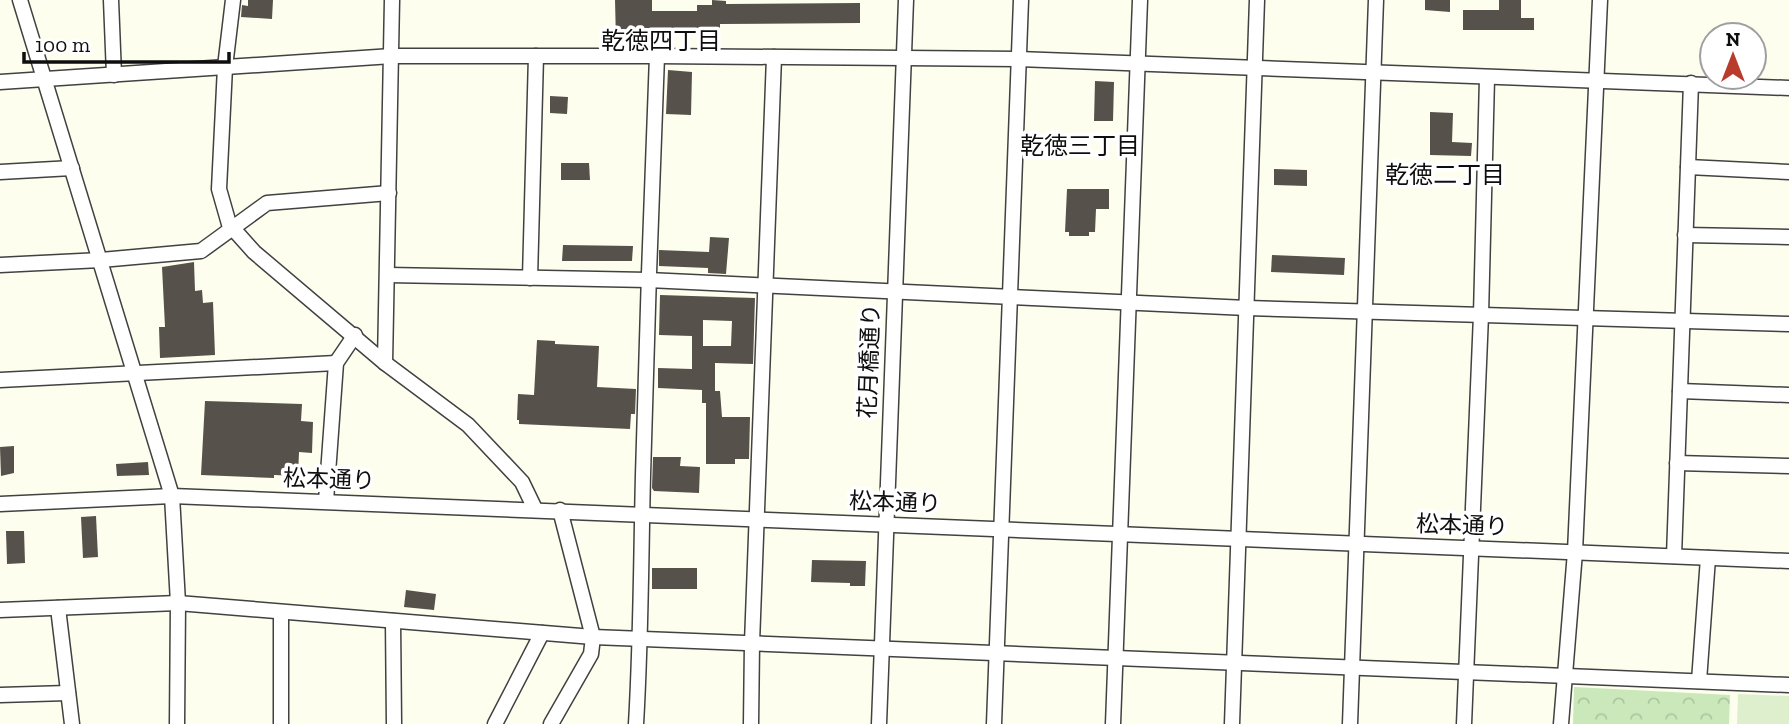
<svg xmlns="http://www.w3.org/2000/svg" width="1789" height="724" font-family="'Zilla Slab','Noto Sans JP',serif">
<defs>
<pattern id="park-crowns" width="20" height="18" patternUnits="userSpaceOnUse" patternTransform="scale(1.75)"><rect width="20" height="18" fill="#cae8ba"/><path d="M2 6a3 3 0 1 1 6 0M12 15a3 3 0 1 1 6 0" fill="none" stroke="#acc69f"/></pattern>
</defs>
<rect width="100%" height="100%" fill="#fefeef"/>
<path fill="url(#park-crowns)" d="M1574 687 1730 695 1729 724H1573Z"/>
<path fill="#ddefcc" d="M1738 694 1789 696V724H1737Z"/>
<g fill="#56514b" fill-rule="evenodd">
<path d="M248 0H273L272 19 241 17 242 5 248 6Z"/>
<path d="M615 0H652V11H697V5H712V0L726 1V4L860 3V23L720 24V33L652 32V41H616Z"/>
<path d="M1425 0H1450V12L1425 10Z"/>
<path d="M1499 0H1521V18H1534V30H1463V10H1499Z"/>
<path d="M668 70 692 72 691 115 666 114Z"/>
<path d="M1095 81 1114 82 1113 121H1094Z"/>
<path d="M550 96 568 97 567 114 550 113Z"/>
<path d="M1430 112 1453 113 1452 142 1472 143 1471 156 1430 155Z"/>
<path d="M561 163H589L590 180H561Z"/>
<path d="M1274 169 1307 170V186L1274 185Z"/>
<path d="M1067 189H1109V209H1096L1095 232H1089V236H1069V232H1065Z"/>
<path d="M710 237 729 238 726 274 708 273V268L659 266V250L709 252Z"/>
<path d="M563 245 633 246 632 261H562Z"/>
<path d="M1272 255 1345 258 1344 275 1271 272Z"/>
<path d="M194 262 195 291 202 290 203 303 213 302 215 355 160 358 159 327H165L162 267Z"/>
<path d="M660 295 755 298 753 364 715 363V391H720L722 417H750L749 459H735V464H706V403H702V390L658 388V368L692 369V336L659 335ZM703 320 732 321 731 346H703Z"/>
<path d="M537 340 555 341V344L599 346 597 387 636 389 635 414H631L630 429 519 424V420H517L518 394 534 395Z"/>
<path d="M205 401 302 404 301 421 313 422 312 453 299 452 298 476 274 475V478L201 475Z"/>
<path d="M14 446V473L1 476 0 447Z"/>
<path d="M653 457H681L680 466 700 467 699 493 654 491 652 488Z"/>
<path d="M148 462 149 475 117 476 116 464Z"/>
<path d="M96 516 98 557 83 558 81 517Z"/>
<path d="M6 531H24L25 563 7 564Z"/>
<path d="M812 560 866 561 865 586H850V583L811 582Z"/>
<rect x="652" y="568" width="45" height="21"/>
<path d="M406 590 436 594 434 610 404 607Z"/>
</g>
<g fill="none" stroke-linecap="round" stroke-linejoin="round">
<g stroke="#414141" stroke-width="17">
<g id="minor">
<path d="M20 0 172 496 178 603 177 724"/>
<path d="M111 0 114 75"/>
<path d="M233 0 225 67 219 189 229 224 254 252 385 363 468 425 522 482 535 509"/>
<path d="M0 82 392 56H657L1018 59 1789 88"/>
<path d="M1688 167 1789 172"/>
<path d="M0 172 72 168"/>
<path d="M1685 235 1789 237"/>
<path d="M0 265 101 260 201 251 267 203 389 193"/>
<path d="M388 275 648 280 1247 308 1789 324"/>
<path d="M530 278 536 56"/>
<path d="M385 363 392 0"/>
<path d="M0 380 336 363"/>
<path d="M1680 391 1789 395"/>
<path d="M1677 463 1789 466"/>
<path d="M326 501 336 363 355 335"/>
<path d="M0 504 172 496 1789 561"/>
<path d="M1674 556 1691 83"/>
<path d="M58 608 72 724"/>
<path d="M0 610 178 603 593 637 1789 685"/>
<path d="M281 612V724"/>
<path d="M393 621 394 724"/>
<path d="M1699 681 1708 558"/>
<path d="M0 695 68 693"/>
<path d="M495 724 542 633"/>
<path d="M551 724 591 654 593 637 560 510"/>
<path d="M636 724C641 641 641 558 643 475 647 335 651 196 657 56"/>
<path d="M751 724 752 643 774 57"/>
<path d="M879 724 906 0"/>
<path d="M994 724 1021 0"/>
<path d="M1113 724 1140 0"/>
<path d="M1232 724 1257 0"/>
<path d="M1350 724 1376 0"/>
<path d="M1464 724 1481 315 1487 78"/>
<path d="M1561 724 1575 552 1600 0"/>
</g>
</g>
<use href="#minor" stroke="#fff" stroke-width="14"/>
</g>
<g text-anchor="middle" stroke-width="7" stroke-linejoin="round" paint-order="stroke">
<g font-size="23" fill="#0e0e0e" stroke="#fff">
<text transform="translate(869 361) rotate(-88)" y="8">花月橋通り</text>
<text transform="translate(329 479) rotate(2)" y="8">松本通り</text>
<text transform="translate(895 502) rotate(2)" y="8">松本通り</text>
<text transform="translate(1462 525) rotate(2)" y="8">松本通り</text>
</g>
<g font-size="24" fill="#0e0e0e" stroke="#fff">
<text x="661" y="49">乾徳四丁目</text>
<text x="1080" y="154">乾徳三丁目</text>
<text x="1445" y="183">乾徳二丁目</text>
</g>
</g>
<g transform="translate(1733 56)"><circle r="33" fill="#ffffff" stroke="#9f9f9f" stroke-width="2"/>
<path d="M0-5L12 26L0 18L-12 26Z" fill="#b93b2b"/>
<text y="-10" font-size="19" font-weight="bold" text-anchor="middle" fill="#0e0e0e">N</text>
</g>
<path d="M24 52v10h205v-10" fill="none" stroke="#0e0e0e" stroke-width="3.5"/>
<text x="35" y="52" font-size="21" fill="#0e0e0e" stroke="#ffffff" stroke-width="5" paint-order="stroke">100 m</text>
</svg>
